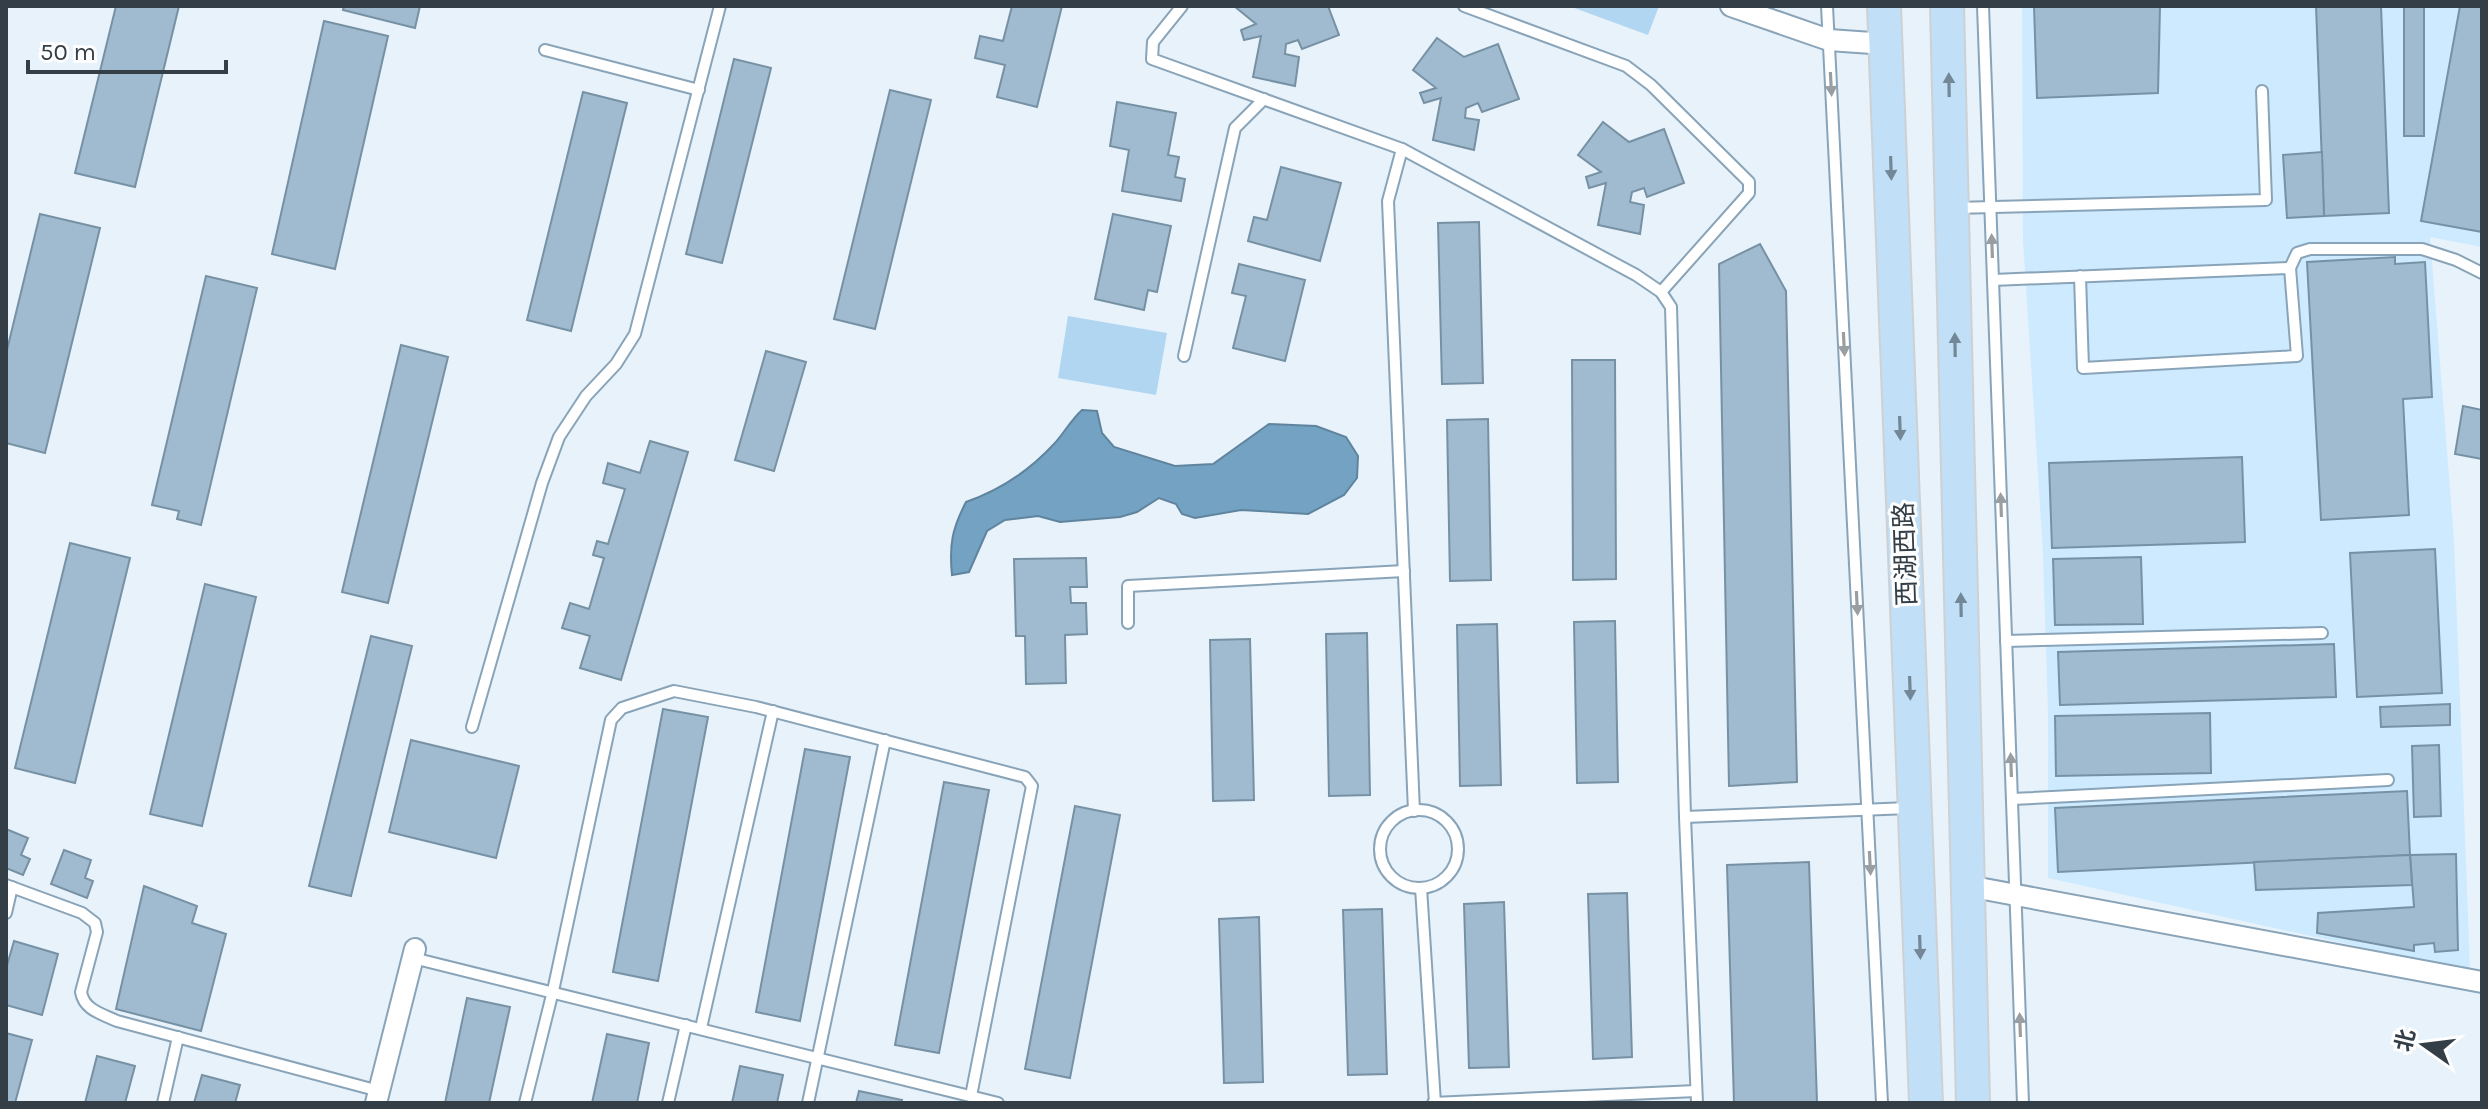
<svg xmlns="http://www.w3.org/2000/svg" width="2488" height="1109" font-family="Karla,'Noto Sans SC',sans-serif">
<rect width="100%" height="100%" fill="#e7f2fb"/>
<path fill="#ceeaff" d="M2022 6H2482V247L2430 237 2454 539 2470 971 2048 878V712L2043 553 2023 240Z"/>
<g fill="#b1d6f1">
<path d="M1569 6H1659L1648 35Z"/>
<path d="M1068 316 1167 333 1156 395 1058 378Z"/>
</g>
<path fill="#73a2c3" stroke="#60849e" stroke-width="2" d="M1082 410 1097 411 1102 433 1114 447 1175 466 1213 464 1269 424 1316 426 1346 437 1358 456 1357 478 1344 495 1308 514 1241 510 1195 518 1182 514 1176 504 1159 498 1137 512 1120 517 1060 522 1038 516 1005 520 987 531 969 572 952 575C949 545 952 529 966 502 1001 490 1029 471 1054 444 1064 433 1071 420 1082 410Z"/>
<g fill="#a0bbcf" stroke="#7791a4" stroke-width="2">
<path d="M116 6H179L135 187 75 173Z"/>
<path d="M344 6H420L415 28 343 10Z"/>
<path d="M1012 6H1062L1037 107 997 97 1005 65 975 58 980 36 1003 41Z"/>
<path d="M1234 6H1328L1339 35 1302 49 1298 40 1286 44 1285 54 1299 57 1295 86 1253 77 1261 36 1244 40 1241 30 1256 24Z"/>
<path d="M2034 6H2160L2158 93 2037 98Z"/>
<path d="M2316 6H2381L2389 213 2324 216Z"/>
<rect x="2404" y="6" width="20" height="130"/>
<path d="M2460 6H2482V232L2421 221Z"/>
<path d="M324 21 388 36 335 269 272 254Z"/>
<path d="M1437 38 1464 57 1498 44 1519 99 1482 112 1478 103 1466 108 1465 118 1479 120 1474 150 1433 140 1441 98 1424 103 1420 93 1436 88 1413 70Z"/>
<path d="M734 59 771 68 722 263 686 254Z"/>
<path d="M890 90 931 100 875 329 834 319Z"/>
<path d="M583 92 627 103 571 331 527 320Z"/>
<path d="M1117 102 1176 113 1168 155 1179 157 1175 177 1185 179 1181 201 1122 191 1129 150 1110 146Z"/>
<path d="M1603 122 1629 142 1664 129 1684 183 1647 197 1644 188 1632 192 1630 202 1644 205 1640 234 1598 225 1606 183 1589 188 1586 177 1601 172 1578 155Z"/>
<path d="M2322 152 2324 216 2287 218 2283 155Z"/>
<path d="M1281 167 1341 183 1320 261 1248 241 1254 217 1267 220Z"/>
<path d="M40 214 100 228 45 453 6 443V354Z"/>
<path d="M1113 214 1171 226 1157 292 1148 290 1144 310 1095 299Z"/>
<path d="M1479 222 1483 383 1442 384 1438 223Z"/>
<path d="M1760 244 1786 291 1797 782 1729 786 1719 264Z"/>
<path d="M2395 257V264L2425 262 2432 397 2403 399 2409 515 2321 520 2307 262Z"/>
<path d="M1239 264 1305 280 1285 361 1233 348 1246 296 1232 293Z"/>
<path d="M206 276 257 288 201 525 177 519 179 511 152 505Z"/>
<path d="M401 345 448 357 388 603 342 592Z"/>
<path d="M766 351 806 362 774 471 735 460Z"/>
<path d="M1572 360H1615L1616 579 1573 580Z"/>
<path d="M2463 406 2482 410V459L2455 454Z"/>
<path d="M1488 419 1491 580 1450 581 1447 420Z"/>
<path d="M650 441 688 452 621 680 580 668 590 636 562 628 570 603 589 609 604 558 593 555 597 541 608 544 625 489 603 483 608 463 640 473Z"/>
<path d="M2242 457 2245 542 2052 548 2049 463Z"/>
<path d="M70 543 130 558 75 783 15 768Z"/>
<path d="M2435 549 2442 693 2357 697 2350 553Z"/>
<path d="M2141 557 2143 624 2055 625 2053 559Z"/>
<path d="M1086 558 1087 587H1070L1071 603H1086L1087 634 1065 635 1066 683 1026 684 1025 636H1016L1014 559Z"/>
<path d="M205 584 256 597 202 826 150 814Z"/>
<path d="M1615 621 1618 782 1577 783 1574 622Z"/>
<path d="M1497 624 1501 785 1460 786 1457 625Z"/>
<path d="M1367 633 1370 795 1329 796 1326 634Z"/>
<path d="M371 636 412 646 351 896 309 886Z"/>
<path d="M1250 639 1254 800 1213 801 1210 640Z"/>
<path d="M2334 644 2336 697 2060 705 2058 652Z"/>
<path d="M2450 704V725L2381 727 2380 707Z"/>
<path d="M663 709 708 717 658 981 613 972Z"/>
<path d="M2210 713 2211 773 2056 776 2055 716Z"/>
<path d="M411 740 519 766 496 858 389 832Z"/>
<path d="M2439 745 2441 816 2414 817 2412 746Z"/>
<path d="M805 749 850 757 800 1021 756 1012Z"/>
<path d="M944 782 989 790 939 1053 895 1045Z"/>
<path d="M2407 791 2410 855 2058 872 2055 808Z"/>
<path d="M1075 806 1120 815 1070 1078 1025 1069Z"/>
<path d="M6 829 28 838 21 855 30 859 23 875 6 868Z"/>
<path d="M64 850 91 860 85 878 93 881 87 898 51 884Z"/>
<path d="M2456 854 2458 950 2435 952 2434 943 2414 945V951L2317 933 2318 913 2414 907 2410 855Z"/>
<path d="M2410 855 2412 885 2256 890 2254 862Z"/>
<path d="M1809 862 1817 1103H1734L1727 865Z"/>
<path d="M144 886 197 906 192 923 226 934 201 1031 116 1009Z"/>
<path d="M1627 893 1632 1057 1593 1059 1588 894Z"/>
<path d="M1504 902 1509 1067 1469 1068 1464 904Z"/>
<path d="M1382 909 1387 1074 1348 1075 1343 910Z"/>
<path d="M1259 917 1263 1082 1224 1083 1219 919Z"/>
<path d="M14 941 58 954 42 1015 6 1005V969Z"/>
<path d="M467 998 510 1007 489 1103H445Z"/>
<path d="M6 1033 32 1040 15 1103H6Z"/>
<path d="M607 1034 649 1043 637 1103H592Z"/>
<path d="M97 1056 135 1066 125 1103H85Z"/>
<path d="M740 1066 783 1075 777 1103H732Z"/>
<path d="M202 1075 240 1085 235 1103H194Z"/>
<path d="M859 1091 902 1100 901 1103H856Z"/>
</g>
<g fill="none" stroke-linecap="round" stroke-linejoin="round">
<g stroke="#89a4b8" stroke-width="14">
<g id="lane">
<path d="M1182 6 1153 42 1152 59 1402 149 1636 275 1661 292 1671 307 1685 817 1697 1103"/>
<path d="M1464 6 1626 66 1651 85 1749 182V193L1661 292"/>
<path d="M1827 6 1882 1103"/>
<path d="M1983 6 2023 1103"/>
<path d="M545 50 699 90"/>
<path d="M1402 149 1388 201 1414 811"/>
<path d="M1954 208 2266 200 2262 91"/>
<path d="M2290 268 2297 253 2310 249H2422L2456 260 2482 273"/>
<path d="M1993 280 2290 268 2297 356 2083 368 2080 276"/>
<path d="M1184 356 1235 128 1264 99"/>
<path d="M1128 623V586L1404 571"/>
<path d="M2006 641 2322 633"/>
<path d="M472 727 542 483 559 437 586 396 616 364 635 334 720 6"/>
<path d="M2012 799 2388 780"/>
<circle cx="1419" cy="849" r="39"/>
<path d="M1685 817 1909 808"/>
<path d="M6 885 82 913 95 923 97 932 81 992C84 1010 102 1014 117 1021L379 1091"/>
<path d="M1421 888 1435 1103"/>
<path d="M6 913 12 887"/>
<path d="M413 958 998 1103"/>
<path d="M701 1028 773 711"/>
<path d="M163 1103 178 1037"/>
<path d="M525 1103 553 991 611 720 622 708 674 691 756 707 1025 777 1032 786 971 1096"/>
<path d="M668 1103 686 1025"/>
<path d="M808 1103 885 740"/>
<path d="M1433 1103 1696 1091"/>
</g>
</g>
<g stroke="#89a4b8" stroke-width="24">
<g id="street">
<path d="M1731 6 1829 40 1886 44"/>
<path d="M1968 886 2482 982"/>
<path d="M376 1103 415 949"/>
</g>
</g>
<g stroke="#ced1d3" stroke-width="36">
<g id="primary">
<path d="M1884 6 1926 1103"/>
<path d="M1947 6 1973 1103"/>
</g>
</g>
<use href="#lane" stroke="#fff" stroke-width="10"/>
<use href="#street" stroke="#fff" stroke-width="20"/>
<use href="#primary" stroke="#c1e0f8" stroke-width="32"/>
</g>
<defs><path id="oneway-solid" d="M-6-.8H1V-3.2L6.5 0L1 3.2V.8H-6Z" transform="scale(2)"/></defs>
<g fill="#999ea2">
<use href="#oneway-solid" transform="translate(1831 84) rotate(87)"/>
<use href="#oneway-solid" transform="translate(1992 246) rotate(-92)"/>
<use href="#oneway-solid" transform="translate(1844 344) rotate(87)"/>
<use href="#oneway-solid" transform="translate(2001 505) rotate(-92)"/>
<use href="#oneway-solid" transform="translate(1857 603) rotate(87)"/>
<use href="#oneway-solid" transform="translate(2011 765) rotate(-92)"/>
<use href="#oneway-solid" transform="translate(1870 863) rotate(87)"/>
<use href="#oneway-solid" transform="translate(2020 1025) rotate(-92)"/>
</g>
<g fill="#738796">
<use href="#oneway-solid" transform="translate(1949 85) rotate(-91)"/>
<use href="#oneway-solid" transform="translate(1891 168) rotate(88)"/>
<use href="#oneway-solid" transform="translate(1955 345) rotate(-91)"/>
<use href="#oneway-solid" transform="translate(1900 428) rotate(88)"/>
<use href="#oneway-solid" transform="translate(1961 605) rotate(-91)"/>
<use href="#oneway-solid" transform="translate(1910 688) rotate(88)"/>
<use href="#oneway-solid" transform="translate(1920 947) rotate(88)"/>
</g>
<g text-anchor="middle" stroke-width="6" stroke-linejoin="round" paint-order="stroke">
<g font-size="26" fill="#333e46" stroke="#fefefe">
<text transform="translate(1905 554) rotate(-92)" y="9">西湖西路</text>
</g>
</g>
<rect width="2488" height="1109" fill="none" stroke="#333e46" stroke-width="16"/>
<g transform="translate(2424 1045) rotate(284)" stroke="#fefefe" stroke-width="6" paint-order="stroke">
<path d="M0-6L14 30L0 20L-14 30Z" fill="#333e46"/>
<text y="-12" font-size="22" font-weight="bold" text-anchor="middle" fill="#333e46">北</text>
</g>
<path d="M28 60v12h198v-12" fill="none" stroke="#333e46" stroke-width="4"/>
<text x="40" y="60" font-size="24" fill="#333e46" stroke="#fefefe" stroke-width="6" paint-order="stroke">50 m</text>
</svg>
